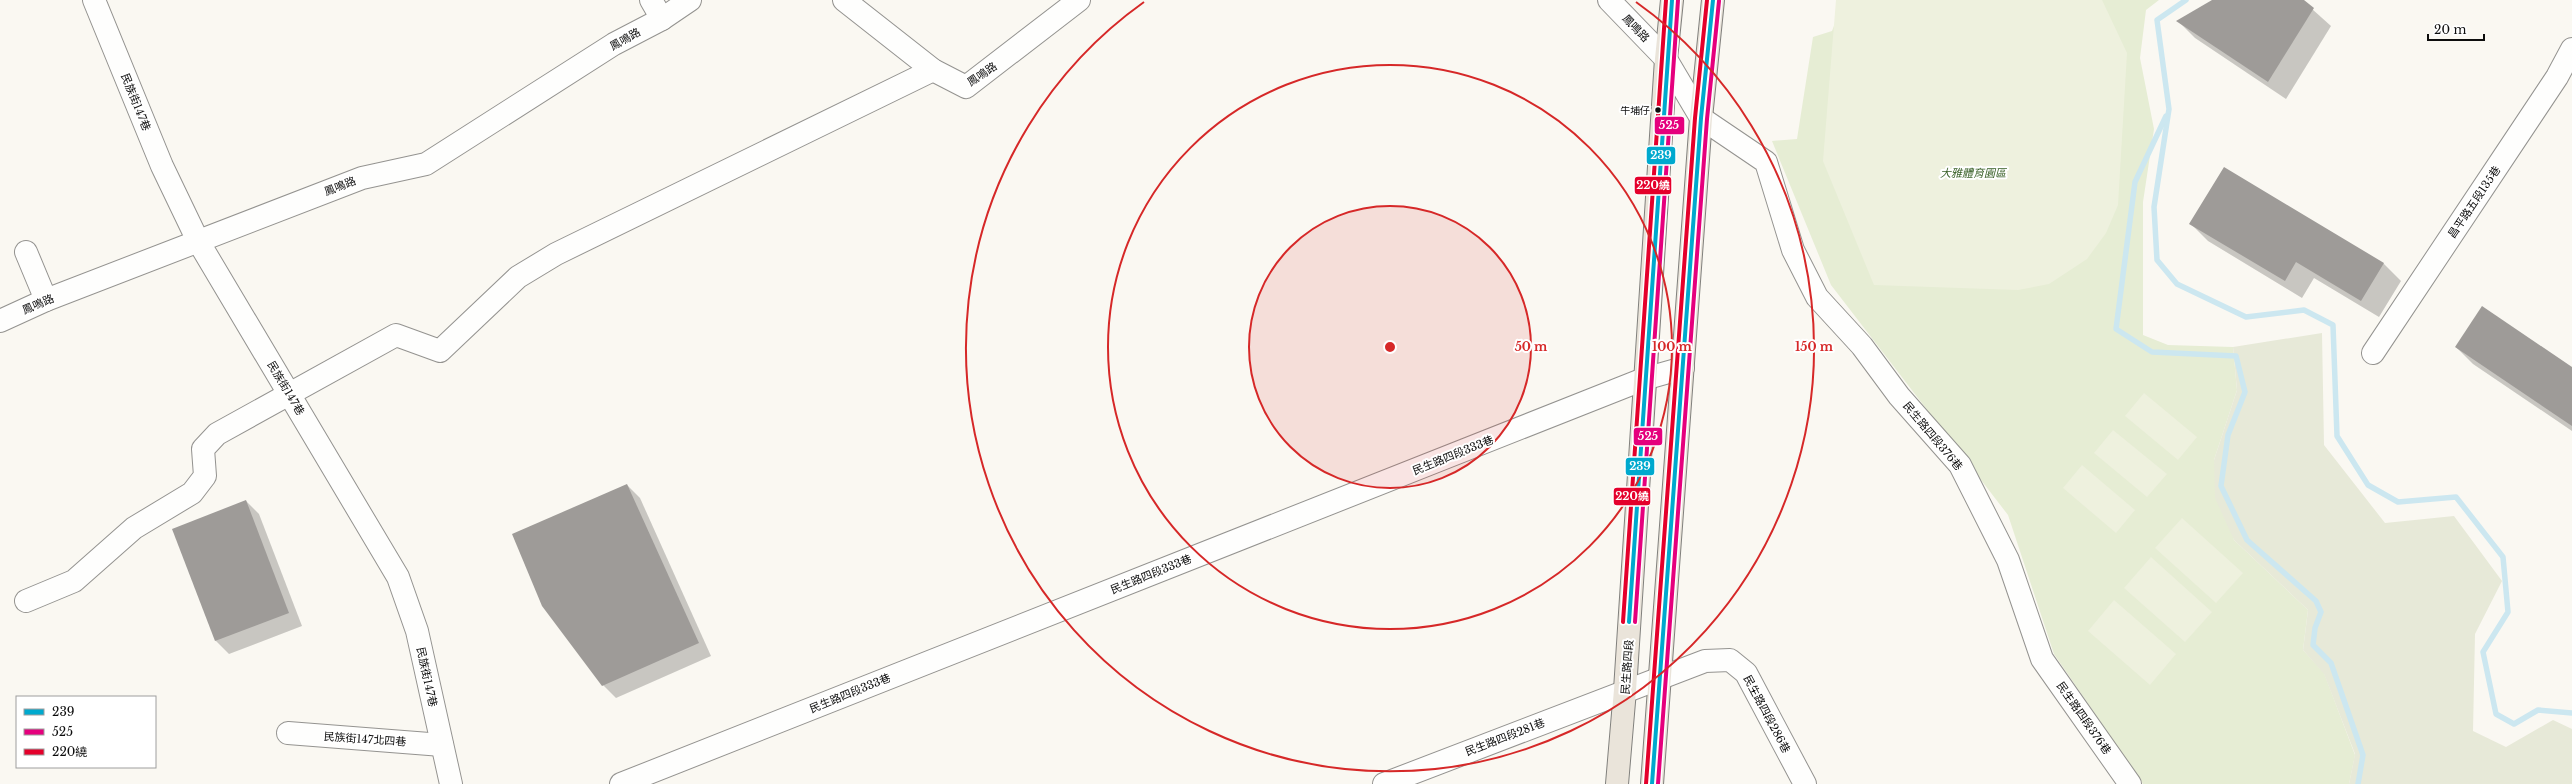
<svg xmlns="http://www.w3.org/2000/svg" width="2572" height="784" font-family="'Libre Baskerville','Noto Sans TC',serif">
<rect width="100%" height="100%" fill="#faf8f2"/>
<path fill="#e6edd4" d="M1844 0H2159L2146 10 2140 58 2154 129 2143 202V335L2168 345 2233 347 2237 390 2214 460 2234 540 2308 610 2303 650 2324 673 2355 755 2349 784H2143L2054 654 2008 515 1831 285 1772 141 1797 139 1813 37 1832 31Z"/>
<path fill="#e7e9d8" d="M2322 333 2324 445 2385 523 2454 516 2502 581 2475 634 2473 731 2506 747 2553 720 2572 729V784H2349L2355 754 2324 674 2303 650 2308 610 2234 540 2215 498 2214 460 2237 390 2233 347Z"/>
<g fill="#eef1de">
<path d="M1836 0H2102L2127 53 2118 205 2106 233 2087 259 2049 284 2018 290 1874 285 1823 161Z"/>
<path d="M2144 393 2197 437 2178 460 2125 416Z"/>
<path d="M2113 430 2167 474 2147 497 2094 453Z"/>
<path d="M2082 465 2135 510 2116 533 2063 488Z"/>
<path d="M2182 518 2243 573 2216 603 2155 548Z"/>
<path d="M2151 557 2212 612 2185 642 2124 588Z"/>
<path d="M2114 600 2176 654 2150 685 2088 631Z"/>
</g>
<g fill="#0003">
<path d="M2214 0H2302L2331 26 2286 99 2195 38 2178 21Z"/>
<path d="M2224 168 2384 264 2401 281 2379 317 2314 278 2302 298 2208 241 2191 224Z"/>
<path d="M2456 347 2572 368V431L2473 364Z"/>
<path d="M627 485 640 498 711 656 616 698 603 685Z"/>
<path d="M246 501 259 514 302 626 229 654 216 641Z"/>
</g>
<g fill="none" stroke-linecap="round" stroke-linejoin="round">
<g stroke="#cce7f0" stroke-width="5.5">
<path d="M2186 0 2157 20 2169 109 2154 207 2157 260 2177 284 2246 317 2304 310 2333 325 2337 436 2368 485 2398 502 2456 497 2503 557 2508 612 2483 652 2496 714 2514 724 2538 710 2572 713"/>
<path d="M2166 116 2135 182 2116 329 2152 352 2236 356 2245 392 2228 435 2221 486 2247 540 2316 601 2321 612 2315 628 2313 645 2331 663 2363 755 2358 784"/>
</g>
</g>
<g fill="#9e9b98">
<path d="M2212 0H2304L2314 8 2268 82 2176 21Z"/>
<path d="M2224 167 2384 263 2361 301 2296 262 2285 281 2189 224Z"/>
<path d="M2482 306 2572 367V426L2455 347Z"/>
<path d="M627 484 699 643 602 686 542 606 512 534Z"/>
<path d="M246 500 289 613 215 641 172 529Z"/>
</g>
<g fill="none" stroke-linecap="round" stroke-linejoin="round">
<g stroke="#949390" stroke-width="24">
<g id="minor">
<path d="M94 0 162 166 198 241 398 577 417 631 451 784"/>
<path d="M651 0 662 19"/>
<path d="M844 0 933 70 966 87 1079 0"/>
<path d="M1609 0 1666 59 1701 118 1766 162 1793 250 1817 297 1862 346 1899 396 1960 465 2008 560 2042 659 2130 784"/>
<path d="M26 252 46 300"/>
<path d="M0 321 46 300 362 178 426 164 614 44 662 19 690 0"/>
<path d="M2373 353 2557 77 2572 49"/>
<path d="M26 601 74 581 134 528 192 493 205 476 203 449 217 434 396 335 440 351 518 277 556 254 933 70"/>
<path d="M288 733 442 745"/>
<path d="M621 784 1644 379 1683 368"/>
<path d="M1384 784 1705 661 1730 660 1746 673 1805 784"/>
</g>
</g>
<g stroke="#81807d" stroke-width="24">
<g id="major">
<path d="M1617 784 1625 690 1666 59 1672 0"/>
<path d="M1652 784 1701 118 1713 0"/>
</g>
</g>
<use href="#minor" stroke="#fefefd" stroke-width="22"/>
<use href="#major" stroke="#eae4da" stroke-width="22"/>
<g stroke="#fff" stroke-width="7">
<g id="bus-1">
<path d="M1629 622 1672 0"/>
<path d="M1652 784 1701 118 1713 0"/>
</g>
</g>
<g stroke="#fff" stroke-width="7">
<g id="bus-2">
<path d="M1635 622 1678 0"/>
<path d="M1658 784 1707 119 1719 1"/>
</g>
</g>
<g stroke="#fff" stroke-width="7">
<g id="bus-3">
<path d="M1623 622 1666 0"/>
<path d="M1646 784 1695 118 1707 0"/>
</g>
</g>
<use href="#bus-1" stroke="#00a9ce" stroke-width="4"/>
<use href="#bus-2" stroke="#e5007d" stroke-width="4"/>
<use href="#bus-3" stroke="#e4002b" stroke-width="4"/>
</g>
<circle cx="1390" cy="347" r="141" fill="#d62828" fill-opacity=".12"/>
<g fill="none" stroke="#d62828" stroke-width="2">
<circle cx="1390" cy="347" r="141"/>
<circle cx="1390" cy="347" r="282"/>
<path d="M1636 2A424 424 0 1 1 1144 2"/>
</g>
<circle fill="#0d0d0d" stroke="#fff" stroke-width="1.5" cx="1658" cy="110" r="3.5"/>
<g text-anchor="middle" stroke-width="4" stroke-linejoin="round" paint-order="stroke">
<g font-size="10" fill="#0d0d0d" stroke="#fff" text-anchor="end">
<text x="1650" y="114">牛埔仔</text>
</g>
<g font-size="11" fill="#0d0d0d" stroke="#fff">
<text transform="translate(1636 28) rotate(46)" y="4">鳳鳴路</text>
<text transform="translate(625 39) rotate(-29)" y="4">鳳鳴路</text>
<text transform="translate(982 74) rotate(-34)" y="4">鳳鳴路</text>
<text transform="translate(136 102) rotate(68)" y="4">民族街147巷</text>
<text transform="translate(340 186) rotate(-21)" y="4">鳳鳴路</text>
<text transform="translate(2474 202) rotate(-56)" y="4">昌平路五段135巷</text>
<text transform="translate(38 304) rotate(-23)" y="4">鳳鳴路</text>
<text transform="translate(286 388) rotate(59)" y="4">民族街147巷</text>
<text transform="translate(1933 436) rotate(50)" y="4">民生路四段376巷</text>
<text transform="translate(1453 455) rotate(-22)" y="4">民生路四段333巷</text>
<text transform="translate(1151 574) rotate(-22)" y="4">民生路四段333巷</text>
<text transform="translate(1627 667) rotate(-86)" y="4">民生路四段</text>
<text transform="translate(427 677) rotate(78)" y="4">民族街147巷</text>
<text transform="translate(850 693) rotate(-22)" y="4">民生路四段333巷</text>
<text transform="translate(1767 714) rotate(62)" y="4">民生路四段286巷</text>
<text transform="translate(2084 718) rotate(55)" y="4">民生路四段376巷</text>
<text transform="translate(1505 737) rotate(-21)" y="4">民生路四段281巷</text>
<text transform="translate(365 739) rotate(4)" y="4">民族街147北四巷</text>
</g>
<g font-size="11" font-style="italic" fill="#365e25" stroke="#fff">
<text x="1973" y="177">大雅體育園區</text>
</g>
</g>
<circle cx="1390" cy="347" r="6" fill="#d62828" stroke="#fff" stroke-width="2"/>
<g font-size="12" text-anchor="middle" font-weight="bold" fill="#d62828" stroke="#fff" stroke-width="4" stroke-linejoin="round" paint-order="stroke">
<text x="1531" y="351">50 m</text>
<text x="1672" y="351">100 m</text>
<text x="1814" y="351">150 m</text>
</g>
<g stroke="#fff" stroke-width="1.5">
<rect x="1654" y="116" width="31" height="19" rx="4" fill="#e5007d"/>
<rect x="1646" y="146" width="30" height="19" rx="4" fill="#00a9ce"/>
<rect x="1634" y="176" width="38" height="19" rx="4" fill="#e4002b"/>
<rect x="1633" y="427" width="30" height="19" rx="4" fill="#e5007d"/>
<rect x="1625" y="457" width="30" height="19" rx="4" fill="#00a9ce"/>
<rect x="1613" y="487" width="38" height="19" rx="4" fill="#e4002b"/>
</g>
<g font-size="11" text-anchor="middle" font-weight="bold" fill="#fff">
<text x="1669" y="129">525</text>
<text x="1661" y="159">239</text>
<text x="1653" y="189">220繞</text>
<text x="1648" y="440">525</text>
<text x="1640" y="470">239</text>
<text x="1632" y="500">220繞</text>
</g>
<rect x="16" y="696" width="140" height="72" fill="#ffffff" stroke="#9e9e9e"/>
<rect x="24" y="709" width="20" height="6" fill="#00a9ce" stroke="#9e9e9e"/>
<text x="52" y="716" font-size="12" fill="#0d0d0d">239</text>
<rect x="24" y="729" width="20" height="6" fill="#e5007d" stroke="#9e9e9e"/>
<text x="52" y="736" font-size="12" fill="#0d0d0d">525</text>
<rect x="24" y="749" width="20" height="6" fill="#e4002b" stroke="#9e9e9e"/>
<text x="52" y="756" font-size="12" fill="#0d0d0d">220繞</text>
<path d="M2428 34v6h56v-6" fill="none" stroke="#0d0d0d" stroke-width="2"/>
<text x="2434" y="34" font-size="12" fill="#0d0d0d" stroke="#ffffff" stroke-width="3" paint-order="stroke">20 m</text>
</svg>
